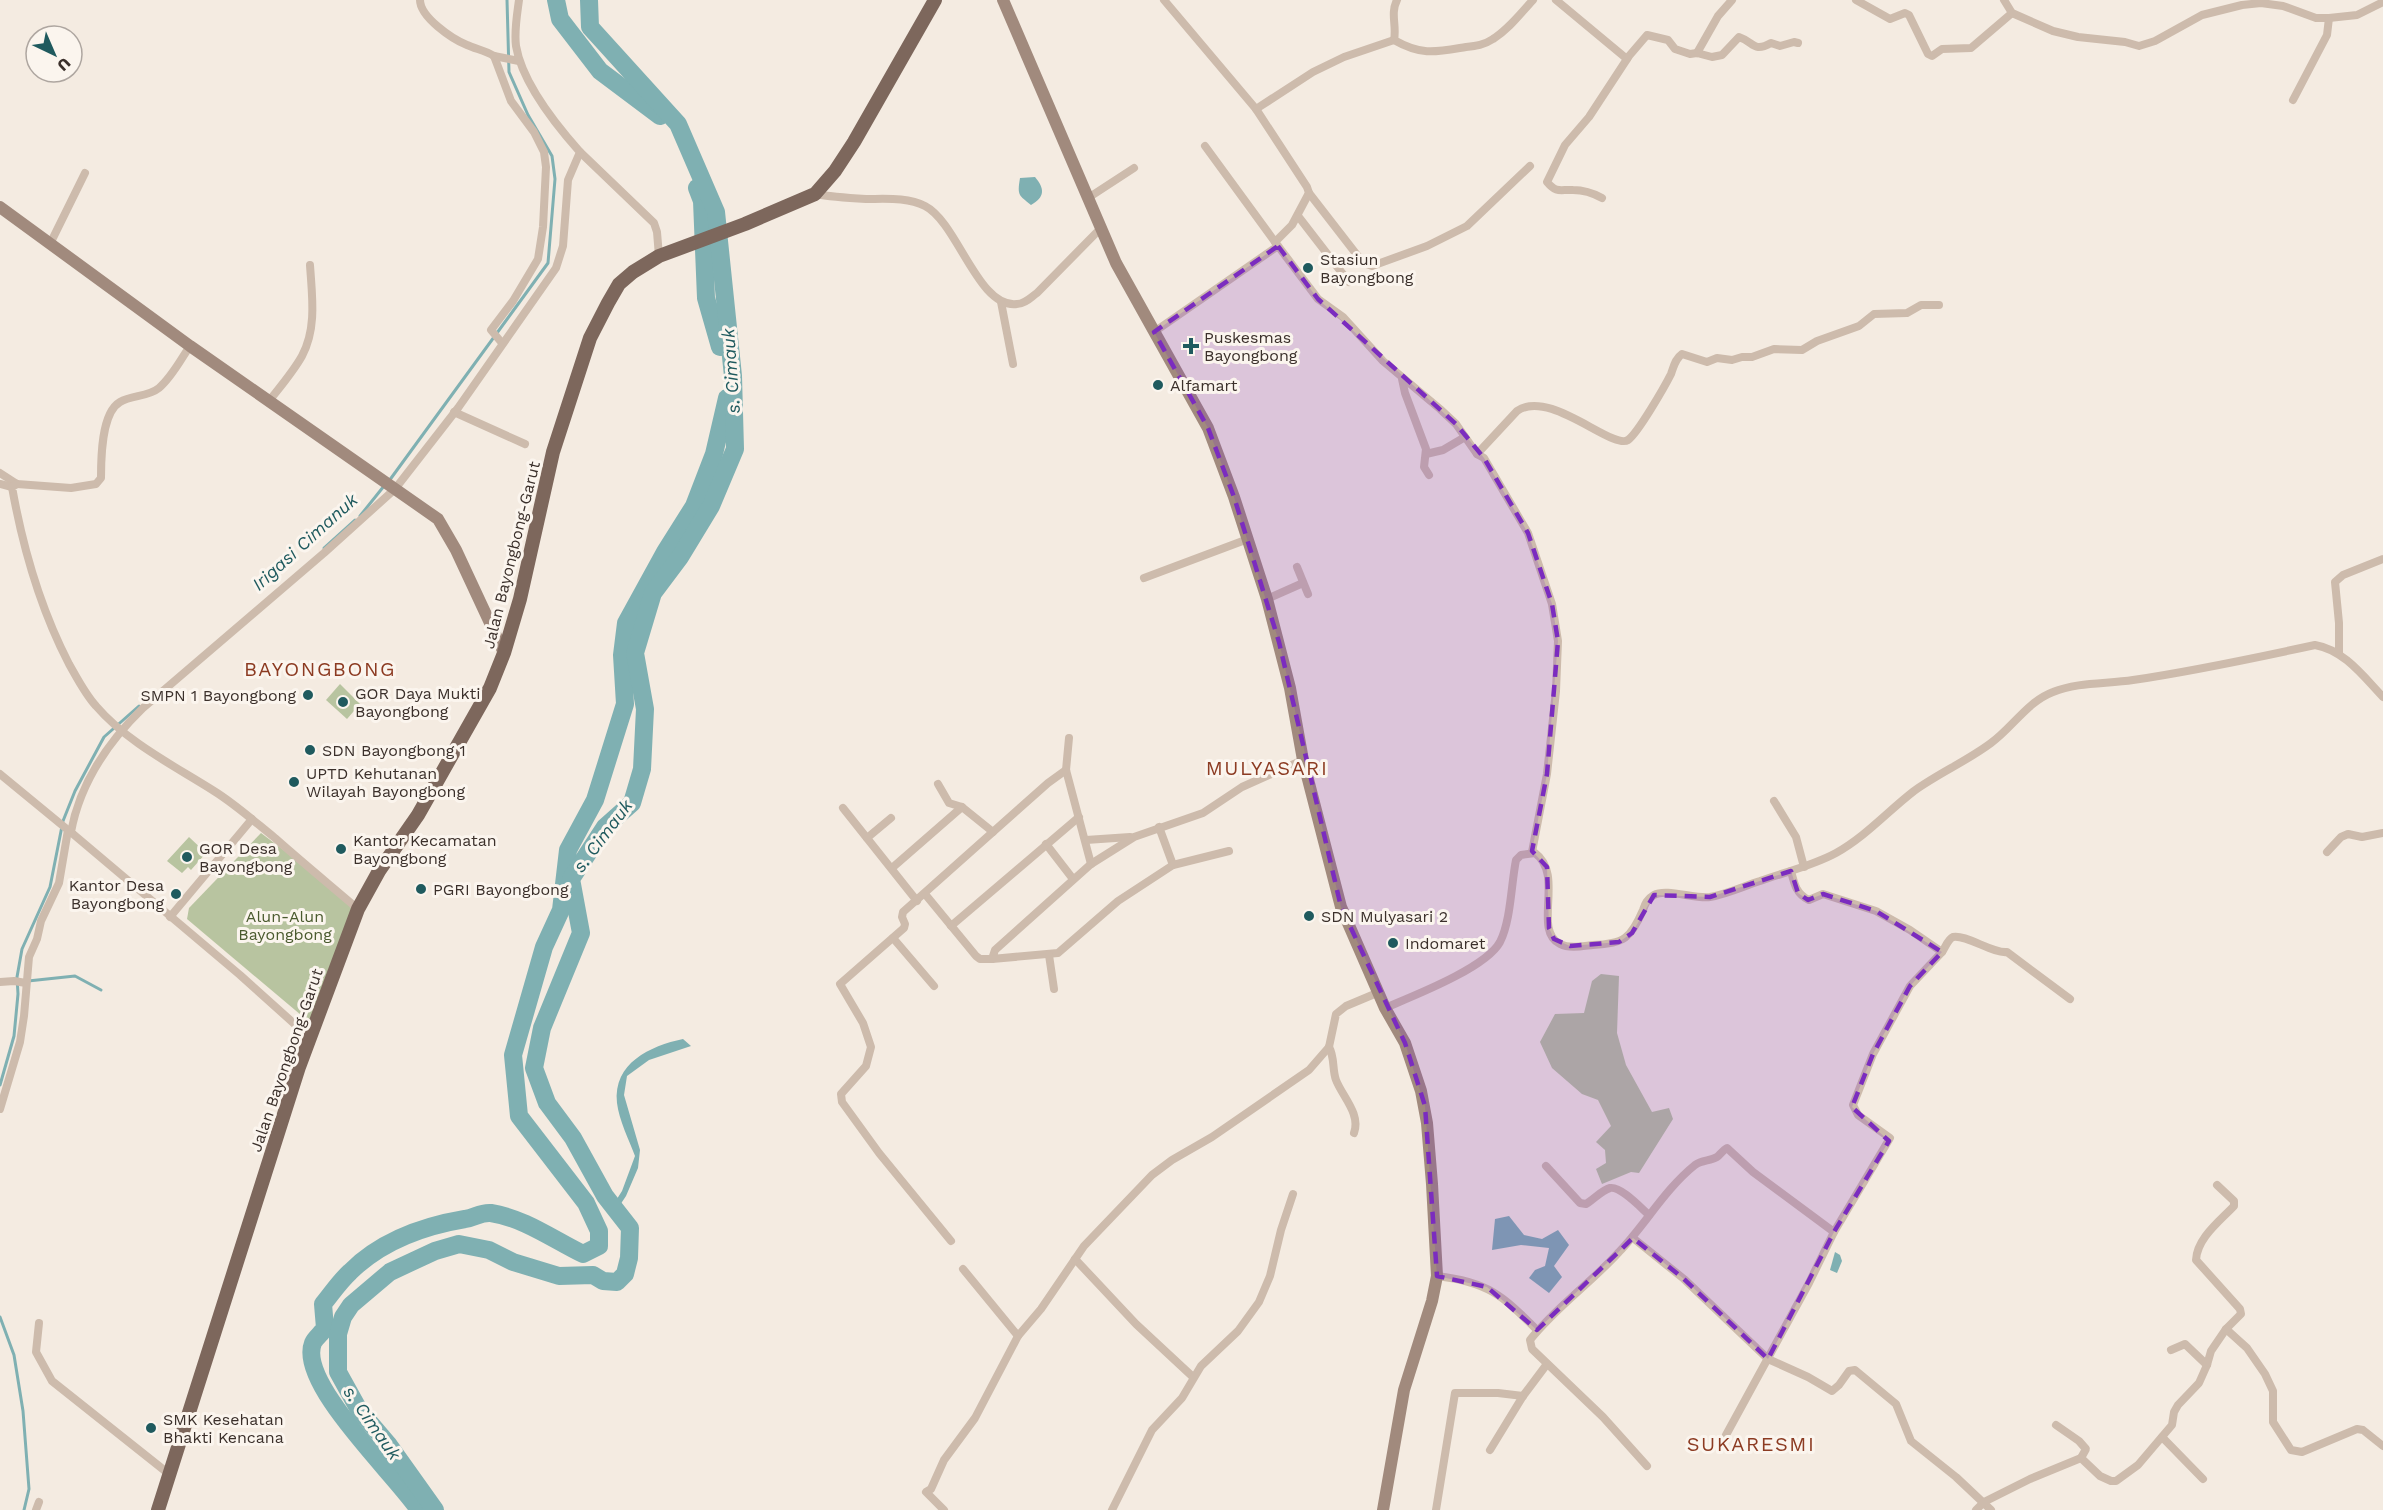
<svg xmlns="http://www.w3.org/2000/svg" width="2383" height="1510" font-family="'Work Sans',sans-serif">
<rect width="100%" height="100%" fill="#f4ebe1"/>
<g fill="#b8c4a0">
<path d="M340 684 360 704 347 719 326 700Z"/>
<path d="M261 833 360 908 314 1026 187 919 189 908Z"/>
<path d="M189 837 206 853 191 870 188 867 182 873 167 861Z"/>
<path d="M1601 974 1619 976 1617 1033 1626 1065 1652 1112 1669 1108 1673 1119 1639 1173 1631 1172 1602 1184 1596 1169 1606 1163 1605 1150 1596 1142 1611 1126 1598 1100 1582 1094 1552 1068 1540 1042 1555 1014 1584 1013 1592 981Z"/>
</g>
<g fill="#7fb0b2">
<path d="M1035 177C1045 189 1045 197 1031 205 1019 195 1017 196 1020 178Z"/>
<path d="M683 1039 691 1046 649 1060 627 1076 624 1095 640 1150 638 1168 626 1196 618 1208 605 1196 615 1202 622 1191 635 1156C629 1140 619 1120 617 1103 613 1063 650 1046 683 1039Z"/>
<path d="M1509 1216 1524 1235 1542 1239 1558 1230 1569 1245 1554 1266 1562 1277 1549 1293 1529 1278 1535 1270 1545 1266 1549 1248 1521 1245 1492 1250 1495 1219Z"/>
<path d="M1835 1252 1840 1255 1842 1261 1837 1273 1830 1270Z"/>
</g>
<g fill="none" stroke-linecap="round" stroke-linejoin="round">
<g stroke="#7fb0b2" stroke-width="3">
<path d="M389 481 548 263 555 179 552 156 528 115 509 72 507 0"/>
<path d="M360 516 384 486"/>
<path d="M324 548 355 520"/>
<path d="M28 981 75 976 101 990"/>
<path d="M0 1085 14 1036 18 994 17 977 22 949 50 887 63 821 75 791 104 737 139 706"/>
<path d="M0 1317 14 1355 23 1411 29 1489 24 1510"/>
</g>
<g stroke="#7fb0b2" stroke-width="18">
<path d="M556 0 560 19 600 71 660 116"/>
<path d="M697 188 702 201 706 298 720 347"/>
<path d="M419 1510C397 1476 297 1383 313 1343 315 1338 322 1333 325 1328L323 1304C332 1293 340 1281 350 1272 381 1241 423 1226 465 1219 475 1218 480 1212 491 1213 524 1218 554 1240 583 1254L599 1246V1231L586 1203 519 1116 513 1055 544 947 561 910 568 850 595 800 625 704 622 655 626 623 665 552 694 506 714 454 727 398"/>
<path d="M435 1510 388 1444 359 1410 338 1372V1334L343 1317 351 1305 390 1272 435 1251 459 1244 489 1250 513 1262 559 1276 593 1275 603 1281 617 1282 625 1274 629 1258 630 1228 605 1196 573 1138 547 1103 534 1068 542 1028 581 933 571 879 605 827 632 803 642 769 645 709 635 653 653 593 680 557 711 506 735 449 733 376 716 212 678 124 590 27 589 0"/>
</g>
<g stroke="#cdbbac" stroke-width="8">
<path d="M420 0C420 17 452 39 467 45 476 49 486 51 494 56L511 101 534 132 544 152 546 167 543 227 538 259 513 301 491 330 502 343"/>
<path d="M1164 0 1256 109 1307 187 1309 193 1292 225 1275 242 1318 299 1343 317 1383 361 1440 409 1456 424 1477 454 1484 458 1528 533 1552 604 1558 641 1556 691 1547 774 1532 852"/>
<path d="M1397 0C1390 14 1397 26 1394 40 1422 56 1436 52 1466 47 1476 46 1484 45 1493 39 1509 29 1520 14 1533 0"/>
<path d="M1556 0 1627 59"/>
<path d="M1856 0 1890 19 1905 13 1909 15 1928 54 1932 56 1942 49 1971 48 2012 13"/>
<path d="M2004 0 2012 13 2053 31 2078 37 2125 42 2139 46 2155 41 2202 15 2242 5 2261 3 2283 6 2316 18H2329L2327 35 2293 100"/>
<path d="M2329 18 2357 15 2383 2"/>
<path d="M1697 53 1718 16 1732 0"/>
<path d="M494 56 519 61"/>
<path d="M1256 109 1313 72 1344 57 1394 40"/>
<path d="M1205 146 1275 242"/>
<path d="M580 152 654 223 657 232 659 256"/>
<path d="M1309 193 1357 255 1364 263 1372 266 1427 246 1467 226 1530 166"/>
<path d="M815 194C832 197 849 198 866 199 885 199 908 197 925 206 958 223 978 309 1017 304 1025 304 1031 297 1037 293L1100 229"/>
<path d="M1088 198 1134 168"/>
<path d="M1602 198C1593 193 1584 190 1573 190 1561 189 1557 194 1547 182L1565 145 1589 117 1629 56 1647 35 1668 40 1675 49 1690 54 1697 53 1712 57 1722 55 1739 37C1754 42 1753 53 1771 43L1780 46 1794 42 1798 43"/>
<path d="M1298 216 1349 282"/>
<path d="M50 244 85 173"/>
<path d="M1001 302 1013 364"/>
<path d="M1154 332 1278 246"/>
<path d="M1402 379 1405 393 1426 449 1424 467 1429 475"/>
<path d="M269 401C280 387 293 372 302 356 317 328 312 296 310 265"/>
<path d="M454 412 525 444"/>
<path d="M1426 454 1443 450 1465 437"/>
<path d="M1477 454 1517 411C1549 388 1612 450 1628 440 1638 433 1665 386 1671 374 1674 366 1675 359 1682 354L1707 362 1717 358 1732 360 1742 357H1752L1774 349 1802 350 1817 341 1859 326 1874 314 1907 313 1921 305H1939"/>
<path d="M0 473 17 484 71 488 96 484 101 478C101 459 101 413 120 402 132 395 148 397 159 388 172 377 181 359 190 346"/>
<path d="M0 484 12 487"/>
<path d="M17 484 12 487C23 549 40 608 69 664 77 678 85 694 96 706 128 743 173 765 214 791 235 804 255 822 275 838 302 862 330 885 358 909"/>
<path d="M1297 567 1308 594"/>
<path d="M1144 578 1248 539"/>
<path d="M1267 599 1303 583"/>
<path d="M2339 653V623L2335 582 2343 575 2383 559"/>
<path d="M1069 738 1066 770 1091 864"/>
<path d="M0 774 68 830"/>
<path d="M938 784 949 803 962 807 993 832"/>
<path d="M1774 801 1796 837 1804 867"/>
<path d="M843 808 917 901"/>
<path d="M1159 827 1173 865"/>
<path d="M867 838 891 818"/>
<path d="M1086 840 1130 837"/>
<path d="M1046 844 1073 879"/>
<path d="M1229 851 1173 865 1118 901 1058 953 992 959 995 950 1091 864 1134 837 1203 813 1242 787 1303 760"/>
<path d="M2327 852 2341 837 2348 834 2362 837 2383 833"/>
<path d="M892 868 962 807"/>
<path d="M925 894 976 956 980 959H992"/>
<path d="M170 917 252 819"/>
<path d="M951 926 1079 817"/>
<path d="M893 938 934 986"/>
<path d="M1942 952C1945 948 1948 939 1953 937 1965 934 1994 954 2007 952L2070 999"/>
<path d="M1049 955 1054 989"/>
<path d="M0 982 14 981 26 983"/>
<path d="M1385 1008C1413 996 1486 968 1500 942 1511 920 1511 885 1516 860L1521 855 1535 853C1565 875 1532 930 1560 944 1570 949 1583 946 1593 945 1624 944 1631 938 1643 910 1645 904 1647 899 1654 895 1666 888 1694 899 1710 897 1727 894 1744 886 1760 881 1785 872 1812 866 1836 853 1865 837 1888 811 1914 791 1939 773 1967 761 1991 743 2013 727 2027 702 2053 692 2077 682 2107 684 2133 680 2194 671 2255 658 2315 645 2344 650 2363 676 2383 697"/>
<path d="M309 1037 240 975 73 834 71 832C80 783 108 742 143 708L324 553 395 489 458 408 556 268 563 246 568 180 580 152C556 125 522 82 516 46 514 31 517 15 519 0"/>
<path d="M1329 1047C1335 1058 1332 1069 1336 1080 1342 1096 1361 1114 1354 1133"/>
<path d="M0 1109 20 1042 24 1016 29 957 37 939 41 921 59 883 68 830 71 832"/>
<path d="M1546 1166 1580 1203 1586 1204C1593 1200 1602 1190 1610 1188 1621 1186 1641 1208 1649 1215"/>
<path d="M1633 1238 1684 1279 1768 1359 1808 1377 1832 1391 1839 1385 1849 1371 1855 1370 1896 1404 1911 1441 1956 1477 1991 1510"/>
<path d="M951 1241 879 1153 842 1102 841 1094 866 1066 871 1047 863 1023 840 984 904 928 905 924 902 917 903 912 1048 783 1066 770"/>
<path d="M1075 1259 1136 1324 1193 1377"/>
<path d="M963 1269 1018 1336"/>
<path d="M1437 1276C1488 1282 1502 1295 1537 1330"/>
<path d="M39 1323 36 1352 52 1381 169 1474"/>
<path d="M2226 1329 2247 1348 2265 1374 2273 1391V1422L2291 1450 2302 1452 2357 1429 2363 1430 2383 1446"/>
<path d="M2171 1350 2185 1344 2207 1365"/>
<path d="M2056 1425 2079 1441 2086 1449 2081 1458"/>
<path d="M1726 1435 1809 1283 1834 1232"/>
<path d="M2162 1437 2203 1479"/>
<path d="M1490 1450 1523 1396 1547 1364"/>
<path d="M1647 1466 1603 1417 1532 1349 1530 1340C1556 1307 1591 1283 1619 1252 1645 1225 1665 1189 1695 1165 1702 1160 1710 1161 1717 1157 1720 1155 1723 1150 1727 1148L1753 1172 1834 1232 1890 1138 1858 1115 1853 1105 1873 1054 1910 986 1942 952 1910 930 1876 911 1823 894 1809 900C1796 894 1794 883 1791 871"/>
<path d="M36 1510 39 1502"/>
<path d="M944 1510 926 1492 931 1489 944 1460 975 1418 1018 1336 1041 1309 1084 1246 1152 1175 1172 1160 1212 1137 1309 1070 1329 1047 1336 1014 1346 1006 1377 993"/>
<path d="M1112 1510 1152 1430 1182 1398 1201 1366 1238 1331 1259 1302 1270 1276 1281 1230 1293 1194"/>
<path d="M1436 1510 1455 1393H1498L1523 1396"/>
<path d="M1976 1510 1984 1502 2030 1479 2081 1458 2100 1476 2111 1481H2116L2138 1465 2172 1425 2174 1412 2178 1405 2199 1383 2207 1365 2211 1351 2226 1329 2241 1314 2240 1309 2196 1260C2197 1238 2220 1221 2234 1206V1201L2217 1185"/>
</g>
<g stroke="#a18a7d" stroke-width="12">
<path d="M1003 0 1116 263 1208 428 1234 497 1267 599 1290 688 1303 760 1341 907 1385 1008 1405 1043 1421 1091 1427 1123 1432 1184 1437 1276 1432 1301 1404 1390 1383 1510"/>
<path d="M0 207 190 346 438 519 456 550 504 653"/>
</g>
<path stroke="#7d675c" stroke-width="14" d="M158 1510 299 1067 358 909 379 871 418 815 490 688 504 653 520 599 553 452 590 338 608 303 619 284 633 272 659 256 745 224 815 194 835 171 854 142 935 0"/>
</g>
<path fill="#7b2cbf" fill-opacity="0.2" stroke="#7b2cbf" stroke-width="4.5" stroke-dasharray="12 8" stroke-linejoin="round" d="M1278 246 1318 299 1456 424 1484 458 1528 533 1552 604 1558 641 1547 774 1532 851 1547 867 1549 928 1554 939 1570 946 1619 942 1632 933 1654 895 1710 897 1791 871 1798 893 1808 900 1823 894 1876 911 1942 952 1910 986 1873 1054 1852 1107 1889 1141 1834 1232 1768 1359 1684 1279 1633 1238 1537 1330 1487 1287 1437 1276 1425 1106 1405 1043 1341 907 1279 642 1234 497 1208 428 1154 332Z"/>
<g fill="#1f5a5e" stroke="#fbf5ee" stroke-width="2">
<circle cx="1308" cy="268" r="6"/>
<path d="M1188 337h6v6h6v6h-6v6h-6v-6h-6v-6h6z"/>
<circle cx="1158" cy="385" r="6"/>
<circle cx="308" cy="695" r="6"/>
<circle cx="343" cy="702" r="6"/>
<circle cx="310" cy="750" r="6"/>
<circle cx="294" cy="782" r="6"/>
<circle cx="341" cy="849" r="6"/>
<circle cx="187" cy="857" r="6"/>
<circle cx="421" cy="889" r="6"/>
<circle cx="176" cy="894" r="6"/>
<circle cx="1309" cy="916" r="6"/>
<circle cx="1393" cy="943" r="6"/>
<circle cx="151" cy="1428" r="6"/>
</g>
<g text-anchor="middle" stroke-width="6" stroke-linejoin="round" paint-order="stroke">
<g font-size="16" fill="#3b302b" stroke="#fbf5ee" text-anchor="start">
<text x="1320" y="265">Stasiun<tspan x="1320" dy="18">Bayongbong</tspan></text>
<text x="1204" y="343">Puskesmas<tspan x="1204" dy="18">Bayongbong</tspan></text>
<text x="1170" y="391">Alfamart</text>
<text x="355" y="699">GOR Daya Mukti<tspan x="355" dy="18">Bayongbong</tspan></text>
<text x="296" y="701" text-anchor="end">SMPN 1 Bayongbong</text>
<text x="322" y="756">SDN Bayongbong 1</text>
<text x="306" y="779">UPTD Kehutanan<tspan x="306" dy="18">Wilayah Bayongbong</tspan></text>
<text x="353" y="846">Kantor Kecamatan<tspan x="353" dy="18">Bayongbong</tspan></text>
<text x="199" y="854">GOR Desa<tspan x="199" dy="18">Bayongbong</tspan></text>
<text x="164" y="891" text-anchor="end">Kantor Desa<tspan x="164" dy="18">Bayongbong</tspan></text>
<text x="433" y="895">PGRI Bayongbong</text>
<text x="1321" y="922">SDN Mulyasari 2</text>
<text x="1405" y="949">Indomaret</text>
<text x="163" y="1425">SMK Kesehatan<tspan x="163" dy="18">Bhakti Kencana</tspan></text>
</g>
<g font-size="16" fill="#3b302b" stroke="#fbf5ee">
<text transform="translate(511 555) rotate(-76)" y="6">Jalan Bayongbong-Garut</text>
<text transform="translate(286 1060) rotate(-71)" y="6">Jalan Bayongbong-Garut</text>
</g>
<g font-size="16" fill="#4a5a2e" stroke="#fbf5ee">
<text x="285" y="922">Alun-Alun<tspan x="285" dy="18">Bayongbong</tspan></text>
</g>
<g font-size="18" font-style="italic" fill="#1f5a5e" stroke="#fbf5ee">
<text transform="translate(731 371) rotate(-94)" y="6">s. Cimauk</text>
<text transform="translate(305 542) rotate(-42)" y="6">Irigasi Cimanuk</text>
<text transform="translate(603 836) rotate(-53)" y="6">s. Cimauk</text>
<text transform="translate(372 1423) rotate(55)" y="6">s. Cimauk</text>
</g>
<g font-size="20" letter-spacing="1.5" fill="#8c3b22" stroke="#fbf5ee">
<text x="320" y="676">BAYONGBONG</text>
<text x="1267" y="775">MULYASARI</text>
<text x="1751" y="1451">SUKARESMI</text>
</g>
</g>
<g transform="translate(54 54) rotate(136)"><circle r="28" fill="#fbf5ee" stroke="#aea6a0" stroke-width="1.5"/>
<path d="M0-4.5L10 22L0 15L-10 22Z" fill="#1f5a5e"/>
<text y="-9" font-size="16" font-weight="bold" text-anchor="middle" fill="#3b302b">U</text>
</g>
</svg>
